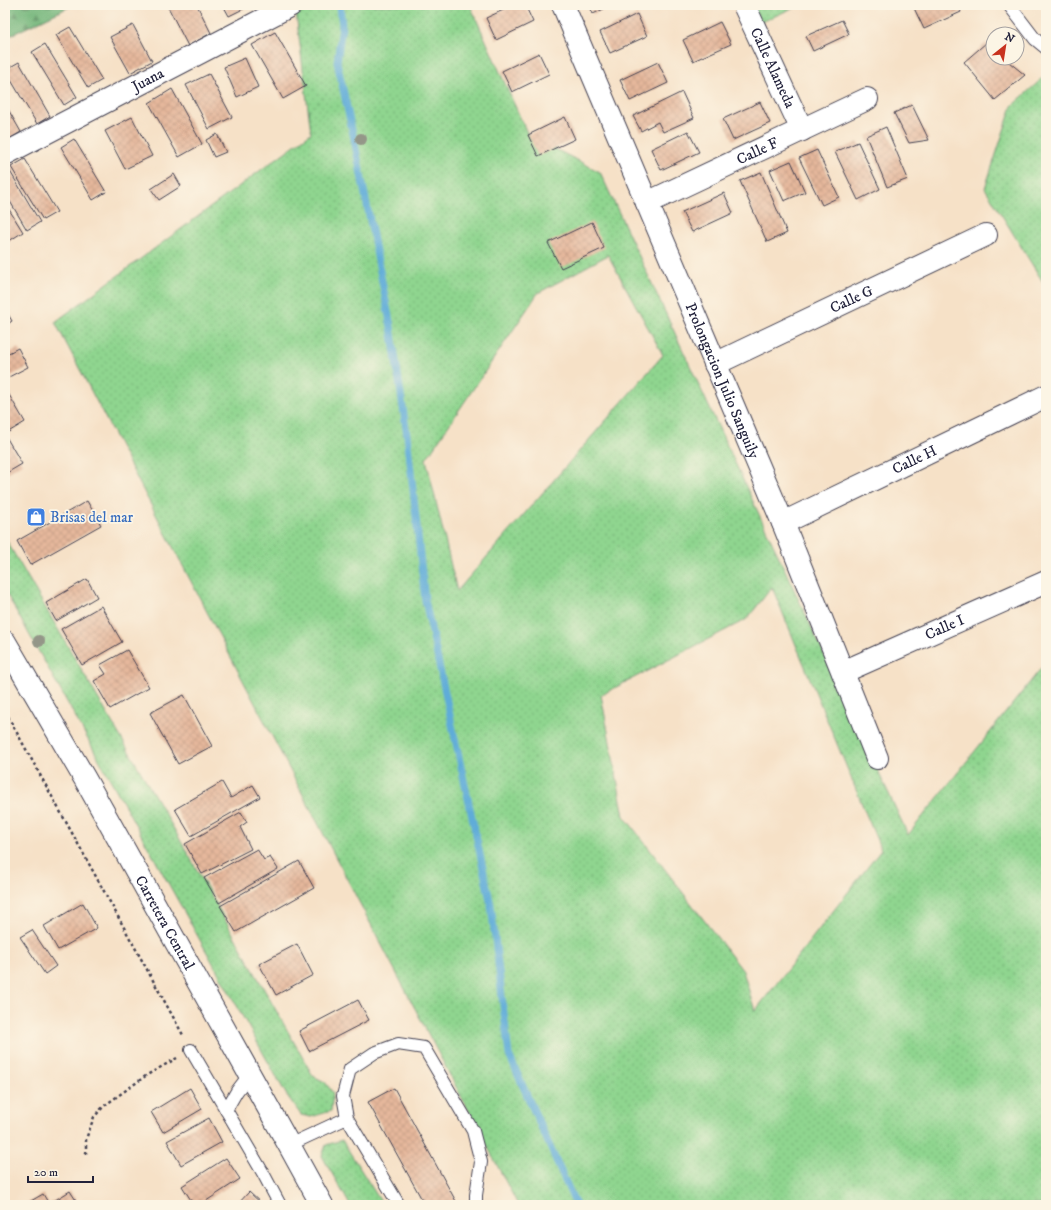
<svg xmlns="http://www.w3.org/2000/svg" width="1051" height="1210" font-family="'IM FELL DW Pica',serif">
<defs>
<pattern id="grass-dots" width="8" height="8" patternUnits="userSpaceOnUse"><rect width="8" height="8" fill="#8fd58f"/><path d="M2 2h.1M6 6h.1" fill="none" stroke="#7bb77c" stroke-width="1.8" stroke-linecap="round"/></pattern>
<pattern id="forest-firs" width="22" height="20" patternUnits="userSpaceOnUse"><rect width="22" height="20" fill="#73b67a"/><path d="M5 1l3.5 6h-7zM16 11l3.5 6h-7z" fill="#5e9465"/></pattern>
<pattern id="building-cross-hatch" width="8" height="8" patternUnits="userSpaceOnUse"><rect width="8" height="8" fill="#e5b79b"/><path d="M0 0l8 8M0 8l8-8" fill="none" stroke="#c49d86"/></pattern>
</defs>
<rect width="100%" height="100%" fill="#fcf5e5"/>
<filter id="ink" filterUnits="userSpaceOnUse"><feTurbulence type="fractalNoise" baseFrequency=".025" numOctaves="2"/><feDisplacementMap in="SourceGraphic" scale="8" xChannelSelector="R" yChannelSelector="G"/><feConvolveMatrix kernelMatrix="1 2 1 2 8 2 1 2 1" color-interpolation-filters="sRGB"/></filter>
<filter id="wash" filterUnits="userSpaceOnUse"><feTurbulence type="fractalNoise" baseFrequency=".012" numOctaves="4" result="noise"/><feDisplacementMap in="SourceGraphic" scale="16" xChannelSelector="R" yChannelSelector="G"/><feGaussianBlur stdDeviation="0.9" result="paint"/><feColorMatrix in="noise" values="0 0 0 0 0 0 0 0 0 0 0 0 0 0 0 0 0 1.4 0 .05"/><feComposite in="paint" operator="in"/></filter>
<g filter="url(#wash)">
<rect width="100%" height="100%" fill="#f6e1c7"/>
<g fill="url(#grass-dots)" stroke="#587c65" fill-rule="evenodd">
<path d="M295 5H470L528 135 600 172 908 835 1046 662V1205H518L55 322 311 133ZM608 255 663 355 457 591 426 459 538 293ZM772 587 881 850 755 1011 743 971 624 816 601 695 747 619Z"/>
<path d="M744 5H799L753 26Z"/>
<path d="M1046 75V287L985 188 1012 106Z"/>
<path d="M5 538 174 829 313 1076 325 1082 333 1093 331 1111 311 1117 301 1115 286 1094 5 591Z"/>
<path d="M342 1140 383 1205H350L322 1156 326 1145Z"/>
</g>
<path fill="url(#forest-firs)" stroke="#4a6c5a" d="M5 5H73L5 38Z"/>
<g fill="none" stroke-linecap="round" stroke-linejoin="round">
<path stroke="#5eacd8" stroke-width="7" d="M340 5 342 26 337 62 354 139 391 327 407 435 425 600 491 905 509 1055 576 1205"/>
</g>
<g id="blocks">
<g fill="url(#building-cross-hatch)">
<path d="M167 5H197L211 33 188 46Z"/>
<path d="M223 5H251L229 16Z"/>
<path d="M514 5H525L533 22 496 40 486 18Z"/>
<path d="M589 5H612L593 14Z"/>
<path d="M921 5H958L961 12 924 29 914 8Z"/>
<path d="M637 14 647 36 610 53 600 32Z"/>
<path d="M842 20 849 34 813 51 806 36Z"/>
<path d="M720 22 731 44 693 61 683 40Z"/>
<path d="M133 25 152 61 130 73 110 37Z"/>
<path d="M70 27 102 80 88 88 56 35Z"/>
<path d="M275 32 306 86 283 99 252 45Z"/>
<path d="M986 43 993 49V58H1004L1025 75 995 100 964 62Z"/>
<path d="M45 44 77 97 64 105 32 52Z"/>
<path d="M539 53 549 74 512 92 502 71Z"/>
<path d="M245 58 258 87 237 97 224 67Z"/>
<path d="M19 62 50 116 37 124 5 70Z"/>
<path d="M658 62 668 83 630 101 620 80Z"/>
<path d="M209 74 232 117 209 129 186 85Z"/>
<path d="M172 89 202 144 179 157 149 103Z"/>
<path d="M682 92 694 118 663 132 658 122 641 131 633 116Z"/>
<path d="M760 102 770 123 733 140 723 119Z"/>
<path d="M5 104 21 132 9 139 5 132Z"/>
<path d="M912 105 929 140 909 143 894 113Z"/>
<path d="M132 117 152 156 125 169 105 131Z"/>
<path d="M565 117 575 139 538 156 528 135Z"/>
<path d="M886 127 908 179 887 187 866 136Z"/>
<path d="M688 131 699 152 661 170 651 149Z"/>
<path d="M217 134 226 152 214 157 206 140Z"/>
<path d="M74 139 106 192 93 200 61 147Z"/>
<path d="M858 142 880 189 858 200 835 152Z"/>
<path d="M817 150 839 197 822 205 799 158Z"/>
<path d="M25 159 57 212 43 220 11 167Z"/>
<path d="M791 161 805 192 784 201 770 170Z"/>
<path d="M8 168 40 222 27 230 5 193V171Z"/>
<path d="M761 172 787 233 767 242 740 181Z"/>
<path d="M174 174 181 186 159 200 151 189Z"/>
<path d="M724 193 733 213 692 232 682 212Z"/>
<path d="M5 203 23 232 9 241 5 233Z"/>
<path d="M592 222 604 248 561 268 548 243Z"/>
<path d="M5 309 12 321 5 326Z"/>
<path d="M18 348 28 367 5 379V355Z"/>
<path d="M5 388 25 422 5 434Z"/>
<path d="M5 435 22 464 5 474Z"/>
<path d="M87 501 101 525 30 565 17 541Z"/>
<path d="M87 579 97 597 56 621 46 603Z"/>
<path d="M101 606 122 642 82 665 61 629Z"/>
<path d="M127 650 149 687 110 709 94 681 106 674 100 665Z"/>
<path d="M184 695 212 746 178 764 150 713Z"/>
<path d="M222 782 231 798 253 785 260 797 191 836 175 809Z"/>
<path d="M241 812 247 822 240 827 251 849 202 874 185 844Z"/>
<path d="M257 849 264 860 270 857 278 869 219 903 204 878Z"/>
<path d="M299 861 314 888 236 932 220 906Z"/>
<path d="M83 903 97 928 58 950 44 926Z"/>
<path d="M32 930 56 966 45 974 20 937Z"/>
<path d="M297 944 313 975 276 995 259 964Z"/>
<path d="M358 1000 369 1020 309 1051 299 1031Z"/>
<path d="M190 1088 202 1109 163 1132 151 1112Z"/>
<path d="M394 1088 458 1205H425L368 1102Z"/>
<path d="M209 1118 222 1142 181 1165 167 1141Z"/>
<path d="M226 1158 240 1179 200 1205H194L182 1186Z"/>
<path d="M70 1191 79 1205H24L43 1194 49 1204Z"/>
<path d="M249 1192 263 1205H237Z"/>
</g>
</g>
</g>
<g filter="url(#ink)">
<use href="#blocks" fill-opacity="0" stroke="#423f50" stroke-width="1"/>
<g fill="none" stroke-linecap="round" stroke-linejoin="round">
<g stroke="#423f50" stroke-width="14">
<g id="lane">
<path d="M1009 5 1035 39 1046 48"/>
<path d="M191 1050 263 1173 280 1205"/>
<path d="M226 1110 237 1091 250 1074"/>
<path d="M289 1145 347 1118"/>
<path d="M399 1205 347 1118 343 1096 350 1069 374 1053 398 1044 424 1048 473 1131 481 1162 476 1195V1205"/>
</g>
</g>
<g stroke="#423f50" stroke-width="24">
<g id="street">
<path id="s1" d="M563 5 783 523 877 758"/>
<path id="s2" d="M744 5 802 130"/>
<path id="s3" d="M647 203 867 99"/>
<path id="s4" d="M715 364 986 235"/>
<path id="s5" d="M783 523 1046 396"/>
<path id="s6" d="M843 672 1046 582"/>
</g>
</g>
<g stroke="#423f50" stroke-width="24">
<g id="secondary">
<path id="s7" d="M5 154 291 5"/>
</g>
</g>
<g stroke="#423f50" stroke-width="24">
<g id="highway">
<path id="s8" d="M5 642 85 779 289 1145 322 1205"/>
</g>
</g>
<g stroke="#423f50" stroke-width="2.5" stroke-dasharray="3 3" stroke-linecap="butt">
<path d="M5 711 183 1035"/>
<path d="M86 1154V1139L94 1117 104 1106 147 1075 177 1058"/>
</g>
<use href="#lane" stroke="#fff" stroke-width="12"/>
<use href="#street" stroke="#fff" stroke-width="22"/>
<use href="#secondary" stroke="#fff" stroke-width="22"/>
<use href="#highway" stroke="#fff" stroke-width="22"/>
</g>
<g fill="#949688">
<circle cx="361" cy="139" r="6"/>
<circle cx="39" cy="641" r="6"/>
</g>
</g>
<defs>
<g id="shop-square" transform="scale(1)"><rect x="-9" y="-9" width="18" height="18" rx="4" fill="#3f7fe0" stroke="#fcf5e5"/><path d="M-5-2.5h2.3a2.7 3.5 0 0 1 5.4 0H5L5.5 6h-11ZM-1.5-2.5h3a1.5 2.3 0 0 0-3 0Z" fill="#fff"/></g>
</defs>
<g fill-rule="evenodd">
<use href="#shop-square" x="36" y="517"/>
</g>
<g text-anchor="middle" stroke-width="3.5" stroke-linejoin="round" paint-order="stroke">
<g font-size="15" fill="#22223b" stroke="#fcf5e5">
<text dy="5" stroke="none"><textPath href="#s2" startOffset="69">Calle Alameda</textPath></text>
<text dy="5" stroke="none"><textPath href="#s7" startOffset="161">Juana</textPath></text>
<text dy="5" stroke="none"><textPath href="#s3" startOffset="122">Calle F</textPath></text>
<text dy="5" stroke="none"><textPath href="#s4" startOffset="151">Calle G</textPath></text>
<text dy="5" stroke="none"><textPath href="#s1" startOffset="408">Prolongacion Julio Sanguily</textPath></text>
<text dy="5" stroke="none"><textPath href="#s5" startOffset="146">Calle H</textPath></text>
<text dy="5" stroke="none"><textPath href="#s6" startOffset="111">Calle I</textPath></text>
<text dy="5" stroke="none"><textPath href="#s8" startOffset="323">Carretera Central</textPath></text>
</g>
<g font-size="15" fill="#366cbe" stroke="#fcf5e5" text-anchor="start">
<text x="50" y="522">Brisas del mar</text>
</g>
</g>
<rect width="1051" height="1210" fill="none" stroke="#fcf5e5" stroke-width="20"/>
<g transform="translate(1005 46) rotate(30)"><circle r="19" fill="#fcf5e5" stroke="#a5a1a1"/>
<path d="M0-3L7 15L0 10L-7 15Z" fill="#c8321e"/>
<text y="-6" font-size="11" font-weight="bold" text-anchor="middle" fill="#22223b">N</text>
</g>
<path d="M28 1176v6h65v-6" fill="none" stroke="#22223b" stroke-width="2"/>
<text x="34" y="1176" font-size="12" fill="#22223b" stroke="#fcf5e5" stroke-width="3" paint-order="stroke">20 m</text>
</svg>
